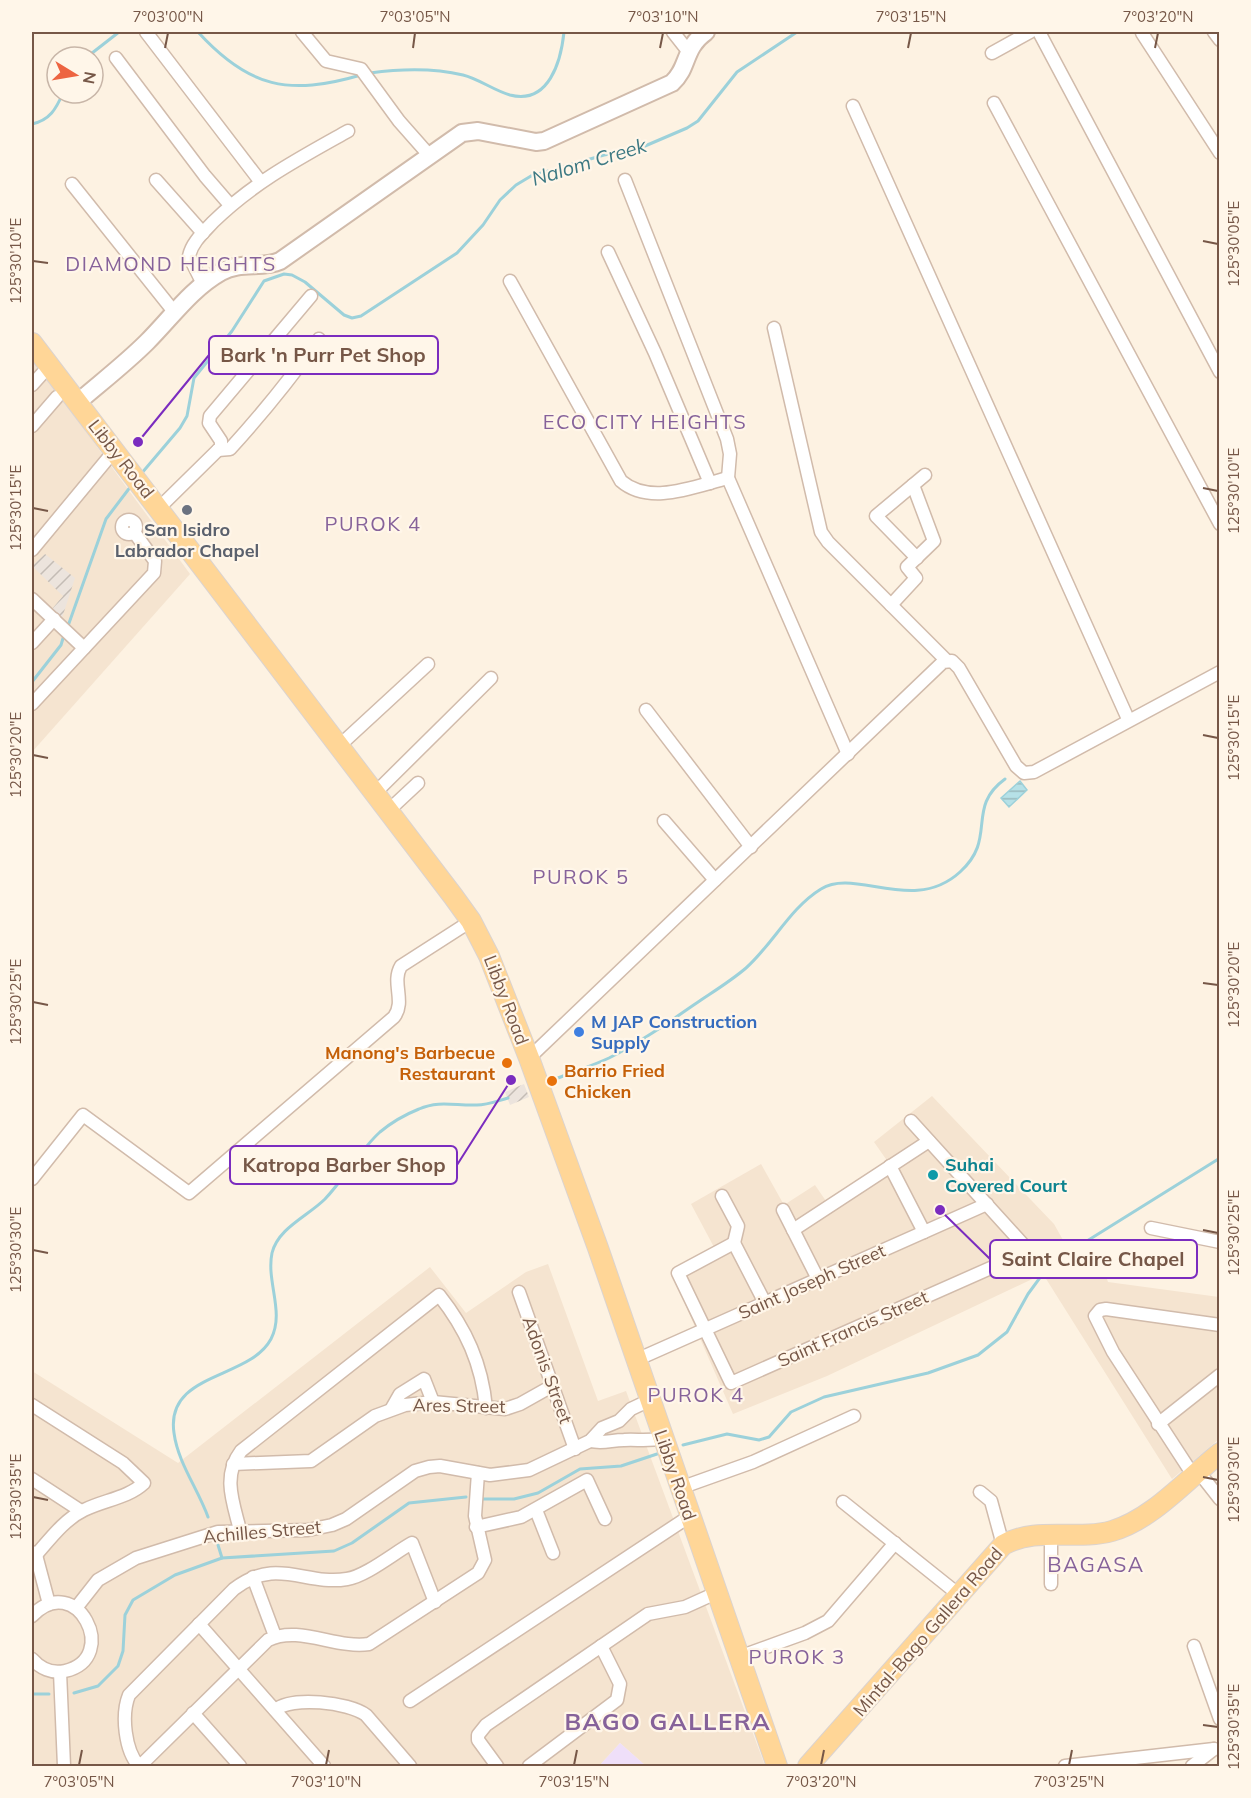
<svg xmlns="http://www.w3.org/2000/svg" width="1251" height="1798" font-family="Mulish,sans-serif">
<defs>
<pattern id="industrial-furrows" width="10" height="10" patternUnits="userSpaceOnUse" patternTransform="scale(1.5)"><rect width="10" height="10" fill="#ece4dd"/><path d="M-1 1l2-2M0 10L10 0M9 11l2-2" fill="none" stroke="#c4bcb5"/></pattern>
<pattern id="water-rules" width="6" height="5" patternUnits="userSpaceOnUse" patternTransform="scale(1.5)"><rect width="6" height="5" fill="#b6e1e7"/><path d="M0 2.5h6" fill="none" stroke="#99b9bd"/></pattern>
</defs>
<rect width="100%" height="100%" fill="#fdf2e2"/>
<g fill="#f5e4d0">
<path d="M32 358 190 574 32 752Z"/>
<path d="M932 1096 1054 1224 1072 1256 1095 1242 1108 1282 1219 1297V1439L1172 1479 1043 1274 827 1376 733 1414 671 1272 715 1249 691 1204 761 1164 784 1205 815 1185 828 1204 888 1162 874 1142Z"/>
<path d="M548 1264 598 1401 626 1391 765 1766H646L620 1743 599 1766H32V1371L178 1463 430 1267 466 1313 526 1272Z"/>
</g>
<g fill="url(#industrial-furrows)">
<path d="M45 554 75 578 62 618 52 609 63 596 32 566Z"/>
<path d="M524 1084 529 1097 510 1105 505 1092Z"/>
</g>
<path fill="#efdff9" d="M620 1743 646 1766H599Z"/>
<path fill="url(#water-rules)" stroke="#9cd1da" stroke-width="1.5" d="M1020 781 1027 790 1009 807 1001 798Z"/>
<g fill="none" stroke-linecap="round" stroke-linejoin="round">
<g stroke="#9cd1da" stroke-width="3">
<path d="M198 32C249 88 289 96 361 75"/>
<path d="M960 32H977"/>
<path d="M87 57 119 32"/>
<path d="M370 73C399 69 434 68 463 75 479 79 493 90 510 95 549 105 561 61 564 32"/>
<path d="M32 124C50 120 56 109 63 93"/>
<path d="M141 474 180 428 187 416 194 378 232 331 264 281 284 274 292 275 305 282 344 315 352 318 361 316 457 253 483 225 500 200 516 185 531 176 604 155 638 149 687 128 698 121 737 72 797 32"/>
<path d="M68 626 106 519 131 486"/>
<path d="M32 682 61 645 64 635"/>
<path d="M558 1078C575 1071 592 1066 609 1058 641 1042 672 1020 701 1000 716 990 732 980 746 968 773 944 790 908 821 889 855 867 913 915 960 872 998 838 965 808 1005 779"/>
<path d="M683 1445 727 1434 759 1440 769 1437 791 1412 824 1397 928 1373 978 1355 1007 1332 1028 1294 1050 1264 1220 1158"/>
<path d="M483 1499H514L538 1493 580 1469 621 1466 657 1454"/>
<path d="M208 1517C198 1489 178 1463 174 1433 165 1372 249 1380 271 1339 285 1312 266 1282 272 1253 278 1228 308 1216 325 1199 345 1178 359 1151 380 1132 392 1122 404 1115 419 1109 439 1100 456 1106 477 1105 487 1105 497 1101 508 1098"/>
<path d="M218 1545 222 1558"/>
<path d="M74 1693 98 1686 118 1666 123 1651 125 1615 133 1600 175 1575 222 1558 334 1551 352 1543 409 1503 466 1497"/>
<path d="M32 1694H49"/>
</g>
<g stroke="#d1bbab" stroke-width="15">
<g id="minor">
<path d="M146 32 260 181"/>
<path d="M302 32 326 61 361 69 399 121 429 155"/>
<path d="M673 32 688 51"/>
<path d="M1039 32 1220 372"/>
<path d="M1214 32 1220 40"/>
<path d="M1142 33 1220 153"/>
<path d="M992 53 1030 32"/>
<path d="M116 58 205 176 230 205"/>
<path d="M994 103 1220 524"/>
<path d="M853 106 1128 719"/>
<path d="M156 180 203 233"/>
<path d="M625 180 727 439 730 454 728 478 848 754"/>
<path d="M72 184 175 313"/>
<path d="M608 252 655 353 710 483"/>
<path d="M510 281 621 481C650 506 695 486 728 478"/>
<path d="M203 284 189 256C192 242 204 232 213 222 254 182 298 159 348 131"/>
<path d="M774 328 821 532 828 542 946 660"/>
<path d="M32 385 49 366"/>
<path d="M32 426 57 397"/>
<path d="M218 450 230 449C262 414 291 378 319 339"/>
<path d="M159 508 221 447V441L209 423 210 416 311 296"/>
<circle cx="129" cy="527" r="7"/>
<path d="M32 550 114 451"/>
<path d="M917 558 876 516 925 475"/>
<path d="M32 599 84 648"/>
<path d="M891 605 916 578 907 567 934 541 913 485"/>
<path d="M32 643 54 619"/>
<path d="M32 704 154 573 155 561 134 532"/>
<path d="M646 710 751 847"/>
<path d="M339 746 428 664"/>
<path d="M375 793 491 678"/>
<path d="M388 811 418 783"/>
<path d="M664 821 715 880"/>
<path d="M529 1058 943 662 952 661 959 668 1016 766 1024 773 1034 772 1047 765 1220 672"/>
<path d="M890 1166 924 1232"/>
<path d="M32 1179 83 1115 189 1193 394 1017C406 1001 391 983 401 966L471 921"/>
<path d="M722 1196 738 1226 734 1243"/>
<path d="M783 1210 818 1279"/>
<path d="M1151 1228 1220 1242"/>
<path d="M793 1230 929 1141"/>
<path d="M734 1243 678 1273 731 1383 1029 1251 911 1121"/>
<path d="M734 1243 765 1303"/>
<path d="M519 1292 575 1449"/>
<path d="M636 1360 987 1204"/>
<path d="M32 1405 123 1463 144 1483C128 1498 104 1500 84 1510 65 1519 50 1539 36 1555"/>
<path d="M392 1408 400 1394 424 1379 433 1402"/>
<path d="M1158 1424 1220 1375"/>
<path d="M590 1441C604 1444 611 1440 624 1440 639 1439 646 1442 663 1438"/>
<path d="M233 1464 311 1461 375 1416 405 1405 433 1402 505 1409 520 1404 552 1386"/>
<path d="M1198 1471 1220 1499"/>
<path d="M1193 1475 1113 1352 1095 1316 1100 1310 1106 1309 1220 1325"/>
<path d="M32 1479 81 1511"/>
<path d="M680 1488 753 1462 854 1416"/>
<path d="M980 1492 991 1501 1003 1545"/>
<path d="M843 1502 958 1594"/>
<path d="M536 1510 553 1553"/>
<path d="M476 1527 521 1517 587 1480 605 1519"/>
<path d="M240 1530C233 1502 222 1476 241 1451L439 1295C466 1329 482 1364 486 1408"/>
<path d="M1051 1534V1584"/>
<path d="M32 1552 36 1555 49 1604"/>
<path d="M253 1577 275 1636"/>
<path d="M76 1608 98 1580 136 1558 218 1532 308 1530 332 1525 346 1519 415 1471 429 1467 440 1466 490 1475 529 1470 590 1441 602 1428 619 1421 631 1409 650 1400"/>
<path d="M32 1616C76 1569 122 1658 65 1671 52 1674 40 1668 32 1659"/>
<path d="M199 1624 324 1766"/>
<path d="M1194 1646 1220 1719"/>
<path d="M739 1657 805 1633 828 1621 895 1543"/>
<path d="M60 1672 64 1766"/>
<path d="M410 1701 690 1516"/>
<path d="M275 1710C292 1696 348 1702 366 1715L410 1766"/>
<path d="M193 1713 240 1766"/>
<path d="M139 1766C125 1751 121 1715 129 1695L234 1589C277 1556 305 1586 347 1579 366 1576 394 1553 412 1543L435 1602"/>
<path d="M140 1766 268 1640C299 1625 336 1649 369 1644L478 1573 485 1560 475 1516 478 1473"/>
<path d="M497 1766 478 1740V1735L486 1725 648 1614 685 1607 716 1593"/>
<path d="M529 1766 617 1700 620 1684 601 1646"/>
<path d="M1065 1766 1214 1749"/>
<path d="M1192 1766 1214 1749"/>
</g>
</g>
<g stroke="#d1bbab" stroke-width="20">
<path id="tertiary" d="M77 403C100 383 125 364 147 342 171 318 191 289 221 272 240 261 262 269 280 261L462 133 478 131 536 142 544 141 672 83C689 68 683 48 706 32"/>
</g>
<g stroke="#dbd3cf" stroke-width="22">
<g id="primary">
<path d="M32 343 453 896 471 921 489 956 529 1058 598 1248 777 1766"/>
<path d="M808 1766 1003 1545C1037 1526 1076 1541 1112 1531 1153 1519 1187 1479 1220 1453"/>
</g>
</g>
<use href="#minor" stroke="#fff" stroke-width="12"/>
<use href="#tertiary" stroke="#fff" stroke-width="16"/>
<use href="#primary" stroke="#ffd697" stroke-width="20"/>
</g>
<path fill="none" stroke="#765747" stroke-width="2" d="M165 48 168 33M413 48 415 33M660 48 663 33M908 48 911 33M1155 48 1158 33M1203 241 1218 244M33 261 48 263M1203 488 1218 491M33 508 48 511M1203 735 1218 738M33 755 48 758M1203 983 1218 985M33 1002 48 1005M1203 1230 1218 1233M33 1250 48 1253M1203 1477 1218 1480M33 1497 48 1500M1203 1725 1218 1727M79 1765 82 1750M326 1765 329 1750M574 1765 577 1750M821 1765 824 1750M1069 1765 1072 1750"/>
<circle fill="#6b7280" stroke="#fff6e9" stroke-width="2" cx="187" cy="510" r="6"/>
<circle fill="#3f7fe0" stroke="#fff6e9" stroke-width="2" cx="579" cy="1032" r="6"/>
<g fill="#e8710a" stroke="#fff6e9" stroke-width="2">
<circle cx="507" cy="1063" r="6"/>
<circle cx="552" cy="1081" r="6"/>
</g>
<circle fill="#0f9aa8" stroke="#fff6e9" stroke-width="2" cx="933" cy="1175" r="6"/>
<g text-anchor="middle" stroke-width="4.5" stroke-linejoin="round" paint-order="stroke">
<g font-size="18" fill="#765747" stroke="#fff6e9">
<text transform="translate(121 459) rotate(52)" y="6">Libby Road</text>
<text transform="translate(506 1000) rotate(69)" y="6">Libby Road</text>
<text transform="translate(812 1282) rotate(-24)" y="6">Saint Joseph Street</text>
<text transform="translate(853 1329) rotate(-24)" y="6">Saint Francis Street</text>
<text transform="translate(547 1370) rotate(70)" y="6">Adonis Street</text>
<text transform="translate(459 1406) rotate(1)" y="6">Ares Street</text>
<text transform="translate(675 1475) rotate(71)" y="6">Libby Road</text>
<text transform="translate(262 1532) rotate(-5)" y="6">Achilles Street</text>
<text transform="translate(928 1632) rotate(-49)" y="6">Mintal-Bago Gallera Road</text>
</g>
<g font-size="18" font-weight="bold" fill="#5b616d" stroke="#fff6e9">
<text x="187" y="536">San Isidro<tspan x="187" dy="21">Labrador Chapel</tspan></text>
</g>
<g font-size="18" font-weight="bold" fill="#366cbe" stroke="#fff6e9" text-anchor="start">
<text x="591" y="1028">M JAP Construction<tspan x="591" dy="21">Supply</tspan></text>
</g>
<g font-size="18" font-weight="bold" fill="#c56008" stroke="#fff6e9" text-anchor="end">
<text x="495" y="1059">Manong's Barbecue<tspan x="495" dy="21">Restaurant</tspan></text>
<text x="564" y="1077" text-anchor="start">Barrio Fried<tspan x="564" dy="21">Chicken</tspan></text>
</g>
<g font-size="18" font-weight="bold" fill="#0d838f" stroke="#fff6e9" text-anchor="start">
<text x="945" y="1171">Suhai<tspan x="945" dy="21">Covered Court</tspan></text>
</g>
<g font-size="20" font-style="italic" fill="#3d7983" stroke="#fff6e9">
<text transform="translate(589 162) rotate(-17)" y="7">Nalom Creek</text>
</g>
<g font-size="20" letter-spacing="1.5" fill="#86629a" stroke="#fff6e9">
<text x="171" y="271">DIAMOND HEIGHTS</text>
<text x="645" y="429">ECO CITY HEIGHTS</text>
<text x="373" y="531">PUROK 4</text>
<text x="581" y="884">PUROK 5</text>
<text x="696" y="1402">PUROK 4</text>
<text x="797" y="1664">PUROK 3</text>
</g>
<g font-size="21" letter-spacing="1.5" fill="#86629a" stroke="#fff6e9">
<text x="1096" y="1572">BAGASA</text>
</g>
<g font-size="24" font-weight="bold" letter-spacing="1.5" fill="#86629a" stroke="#fff6e9">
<text x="668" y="1730">BAGO GALLERA</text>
</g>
</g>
<path fill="none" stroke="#7b2cbf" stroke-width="2" d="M138 442L209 355M511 1080L457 1165M940 1210L990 1259"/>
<g fill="#7b2cbf" stroke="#fff6e9" stroke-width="2">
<circle cx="138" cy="442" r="6"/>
<circle cx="511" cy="1080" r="6"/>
<circle cx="940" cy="1210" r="6"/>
</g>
<g fill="#fff6e9" stroke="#7b2cbf" stroke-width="2">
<rect x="209" y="336" width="229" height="38" rx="6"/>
<rect x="230" y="1146" width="227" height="38" rx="6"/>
<rect x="990" y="1240" width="207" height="38" rx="6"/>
</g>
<g font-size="20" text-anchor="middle" font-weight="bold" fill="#765747">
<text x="323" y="362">Bark 'n Purr Pet Shop</text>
<text x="344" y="1172">Katropa Barber Shop</text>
<text x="1093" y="1266">Saint Claire Chapel</text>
</g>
<rect width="1251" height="1798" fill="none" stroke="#fff6e9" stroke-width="66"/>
<g transform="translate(75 75) rotate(101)"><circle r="28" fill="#fff6e9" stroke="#c8b6a8" stroke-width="1.5"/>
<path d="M0-4.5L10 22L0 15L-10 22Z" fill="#ed6441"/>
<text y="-9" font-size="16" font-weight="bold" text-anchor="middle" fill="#765747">N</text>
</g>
<rect x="33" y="33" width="1185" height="1732" fill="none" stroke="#765747" stroke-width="2"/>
<g font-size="15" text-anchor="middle" fill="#765747">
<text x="168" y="22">7°03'00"N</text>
<text x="415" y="22">7°03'05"N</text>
<text x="663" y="22">7°03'10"N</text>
<text x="911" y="22">7°03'15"N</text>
<text x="1158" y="22">7°03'20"N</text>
<text transform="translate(1234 244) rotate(-90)" y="5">125°30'05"E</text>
<text transform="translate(16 261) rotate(-90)" y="5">125°30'10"E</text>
<text transform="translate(1234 491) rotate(-90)" y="5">125°30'10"E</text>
<text transform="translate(16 508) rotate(-90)" y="5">125°30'15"E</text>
<text transform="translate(1234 738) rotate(-90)" y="5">125°30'15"E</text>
<text transform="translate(16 755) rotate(-90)" y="5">125°30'20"E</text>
<text transform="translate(1234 985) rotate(-90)" y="5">125°30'20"E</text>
<text transform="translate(16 1002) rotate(-90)" y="5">125°30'25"E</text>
<text transform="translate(1234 1233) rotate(-90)" y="5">125°30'25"E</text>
<text transform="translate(16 1250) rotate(-90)" y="5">125°30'30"E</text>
<text transform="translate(1234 1480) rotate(-90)" y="5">125°30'30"E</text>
<text transform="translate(16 1497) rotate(-90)" y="5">125°30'35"E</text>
<text transform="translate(1234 1727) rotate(-90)" y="5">125°30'35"E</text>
<text x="79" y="1787">7°03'05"N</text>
<text x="326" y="1787">7°03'10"N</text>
<text x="574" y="1787">7°03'15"N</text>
<text x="821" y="1787">7°03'20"N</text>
<text x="1069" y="1787">7°03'25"N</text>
</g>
</svg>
